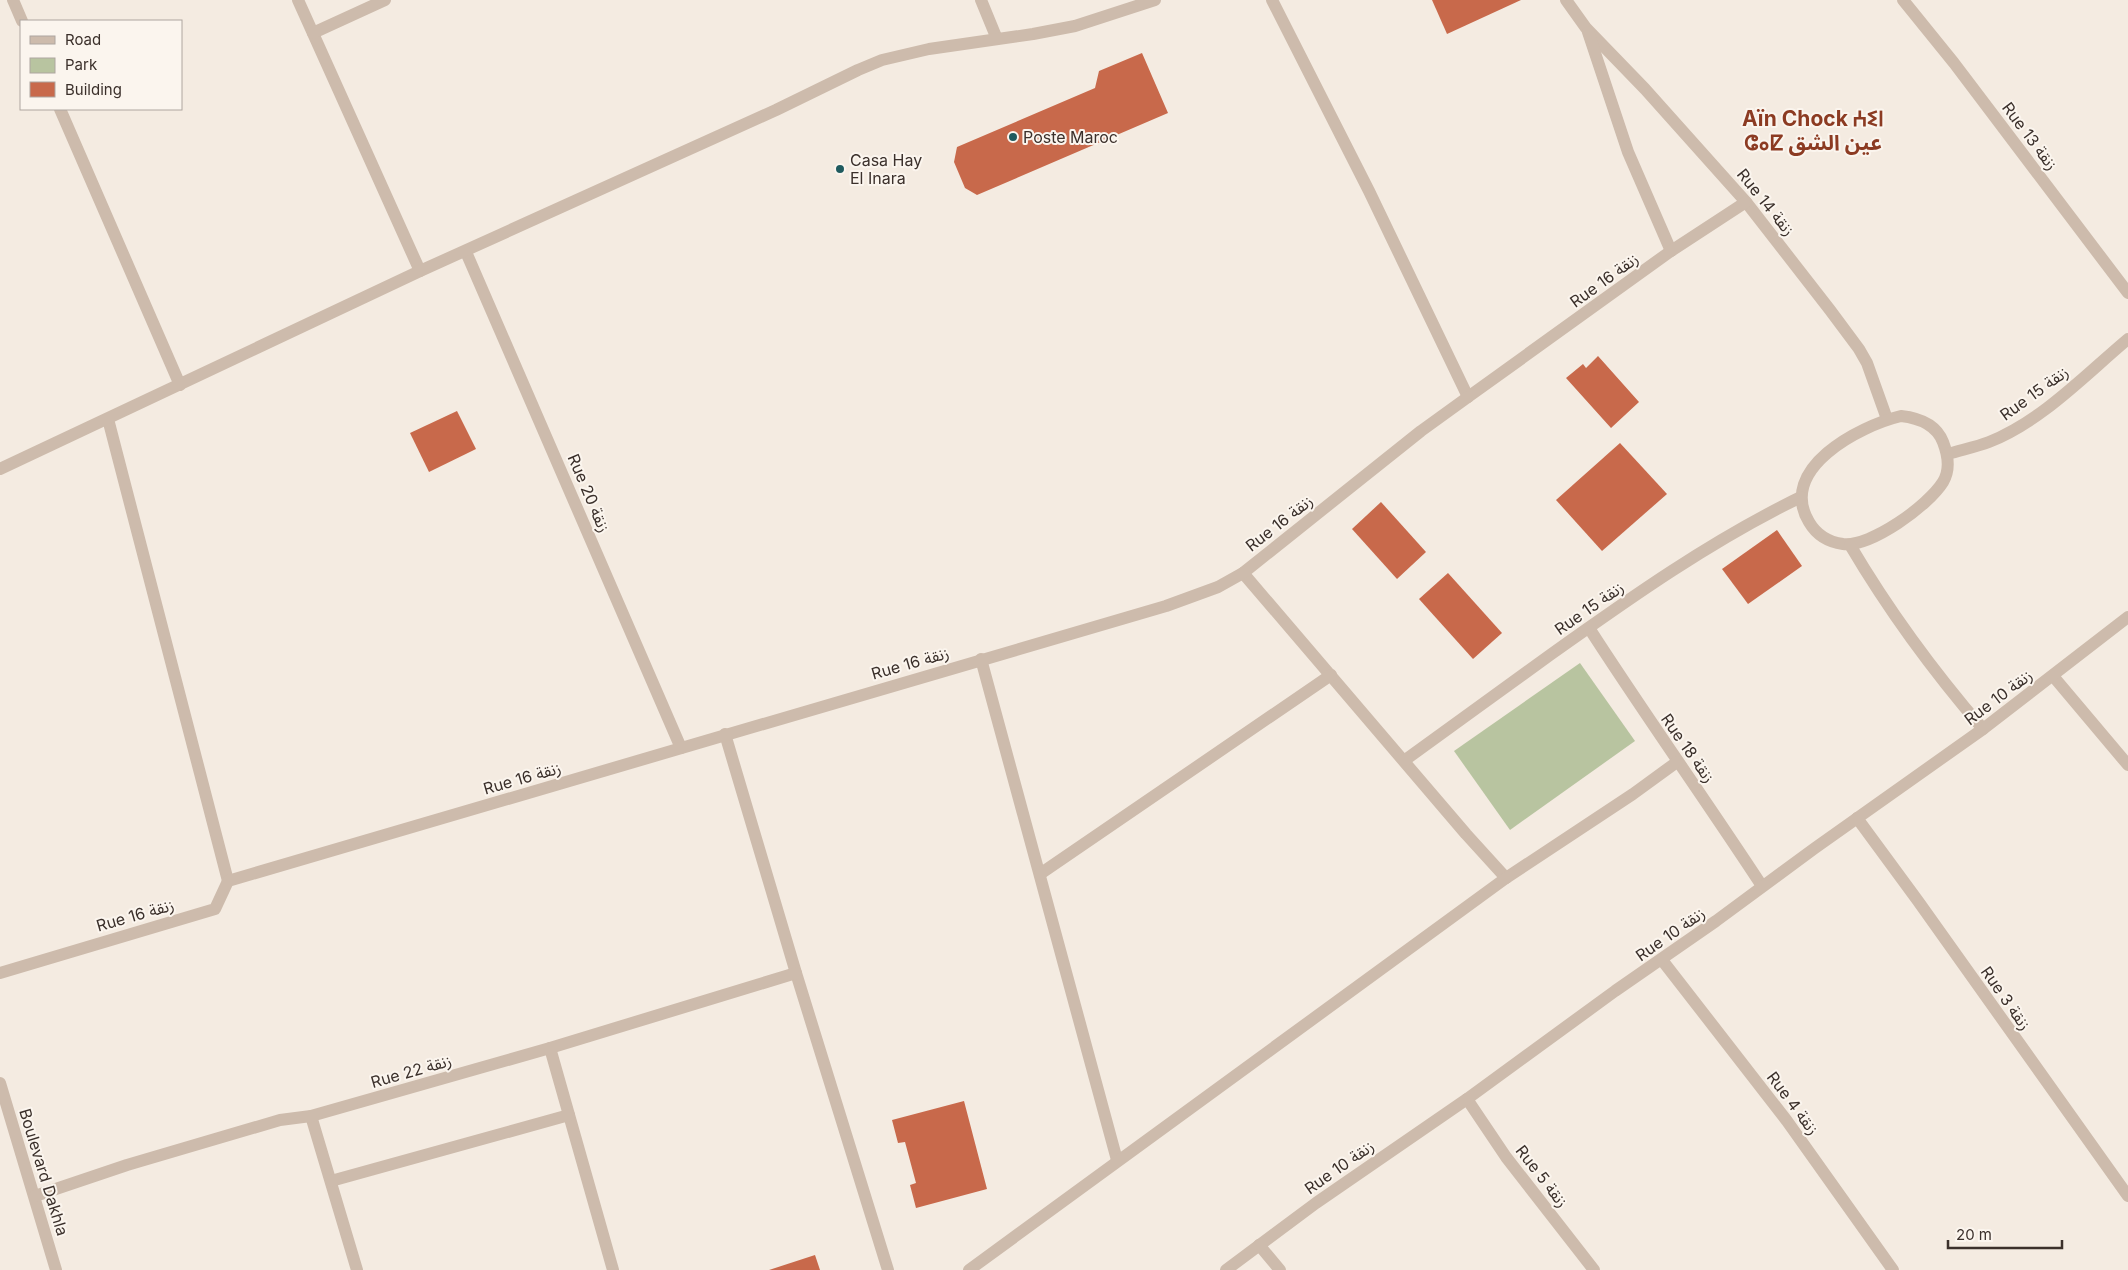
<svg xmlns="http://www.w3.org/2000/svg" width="2128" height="1270" font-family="Inter,'Noto Sans Arabic','Noto Sans Tifinagh',sans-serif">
<rect width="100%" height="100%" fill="#f4ebe1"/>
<path fill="#b8c4a0" d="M1580 663 1635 741 1510 830 1454 751Z"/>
<g fill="#c8694b">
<path d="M1432 0H1521L1447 34Z"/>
<path d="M1142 53 1168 113 977 195 965 188 954 162 957 147 1095 88 1099 71Z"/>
<path d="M1598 356 1639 402 1611 428 1566 378 1583 364 1586 368Z"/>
<path d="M457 411 476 449 429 472 410 433Z"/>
<path d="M1620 443 1667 494 1602 551 1556 500Z"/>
<path d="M1381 502 1426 552 1397 579 1352 529Z"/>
<path d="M1777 530 1802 566 1748 604 1722 569Z"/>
<path d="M1448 573 1502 633 1473 659 1419 599Z"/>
<path d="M964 1101 987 1189 916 1208 910 1185 916 1183 905 1142 898 1143 892 1120Z"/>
<path d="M815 1255 820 1270H769Z"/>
</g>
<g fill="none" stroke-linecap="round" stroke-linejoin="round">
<g stroke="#cdbbac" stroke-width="12">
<path d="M13 0 22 21"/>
<path d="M298 0 420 271"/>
<path d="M981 0 997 39"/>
<path d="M1272 0 1369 191 1468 397"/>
<path d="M1566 0 1586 28 1645 89 1746 202 1830 310 1859 349 1867 363 1887 419"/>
<path d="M1903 0 1954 63 2128 293"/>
<path d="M1588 32 1628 152 1671 251"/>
<path d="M313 33 385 0"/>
<path d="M60 109 180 385"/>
<path d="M466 252 681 748"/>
<path d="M1901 416C1919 418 1936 424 1943 442 1948 455 1951 469 1943 482 1928 506 1871 547 1843 544 1828 542 1816 534 1809 522 1777 469 1859 426 1901 416Z"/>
<path d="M108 419 228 881"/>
<path d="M1948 454C1961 450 1976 447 1989 442 2042 421 2085 375 2128 339"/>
<path d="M0 469 420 271 776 110 858 70 882 60 929 49 1033 34 1075 26 1155 0"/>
<path d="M1850 545C1889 611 1933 671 1983 729"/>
<path d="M1243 573 1466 834 1506 878"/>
<path d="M1589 628C1645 715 1705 799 1762 886"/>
<path d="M981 659 1117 1160"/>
<path d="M2053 676 2128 765"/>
<path d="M725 734 796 973 888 1270"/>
<path d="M1405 760C1453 725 1502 690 1550 655 1630 598 1712 540 1801 497"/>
<path d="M1857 818 1918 901 2128 1196"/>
<path d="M1040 874 1331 675"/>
<path d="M1662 960 1787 1121 1893 1270"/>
<path d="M0 973 215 909 228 881 1166 606 1218 587 1243 573 1421 431 1468 397 1671 251 1746 202"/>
<path d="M550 1048 613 1270"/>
<path d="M0 1083 56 1270"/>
<path d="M1467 1099 1506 1157 1594 1270"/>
<path d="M311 1116 357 1270"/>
<path d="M331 1181 569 1115"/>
<path d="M35 1196 127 1165 280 1120 311 1116 550 1048 796 973"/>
<path d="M1259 1245 1280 1270"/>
<path d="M969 1270 1506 878 1633 794 1677 762"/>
<path d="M1226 1270 1316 1203 1467 1099 1615 991 1716 921 1815 848 1983 729 2128 617"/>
</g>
</g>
<g fill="#1f5a5e" stroke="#fbf5ee" stroke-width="2">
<circle cx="1013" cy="137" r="5"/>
<circle cx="840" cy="169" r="5"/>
</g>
<g text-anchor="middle" stroke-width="4" stroke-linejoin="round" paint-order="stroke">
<g font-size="16" fill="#3b302b" stroke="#fbf5ee">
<text transform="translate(2030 136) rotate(53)" y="6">Rue 13 زنقة</text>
<text transform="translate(1766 202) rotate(51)" y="6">Rue 14 زنقة</text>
<text transform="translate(1604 280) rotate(-36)" y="6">Rue 16 زنقة</text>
<text transform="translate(2034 393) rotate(-36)" y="6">Rue 15 زنقة</text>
<text transform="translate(589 493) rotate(67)" y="6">Rue 20 زنقة</text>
<text transform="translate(1279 523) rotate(-38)" y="6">Rue 16 زنقة</text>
<text transform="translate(1589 608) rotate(-35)" y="6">Rue 15 زنقة</text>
<text transform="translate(910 663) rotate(-16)" y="6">Rue 16 زنقة</text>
<text transform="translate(1998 697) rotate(-37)" y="6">Rue 10 زنقة</text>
<text transform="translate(1688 748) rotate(55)" y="6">Rue 18 زنقة</text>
<text transform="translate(522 778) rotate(-16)" y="6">Rue 16 زنقة</text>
<text transform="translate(135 915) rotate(-16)" y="6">Rue 16 زنقة</text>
<text transform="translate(1670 934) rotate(-35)" y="6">Rue 10 زنقة</text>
<text transform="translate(2006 998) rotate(55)" y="6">Rue 3 زنقة</text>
<text transform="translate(411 1071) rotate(-16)" y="6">Rue 22 زنقة</text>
<text transform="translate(1793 1103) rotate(53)" y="6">Rue 4 زنقة</text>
<text transform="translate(1339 1167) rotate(-35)" y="6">Rue 10 زنقة</text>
<text transform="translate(44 1172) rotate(73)" y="6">Boulevard Dakhla</text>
<text transform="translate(1542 1176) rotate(52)" y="6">Rue 5 زنقة</text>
</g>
<g font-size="16" fill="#3b302b" stroke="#fbf5ee" text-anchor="start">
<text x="1023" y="143">Poste Maroc</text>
<text x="850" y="166">Casa Hay<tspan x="850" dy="18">El Inara</tspan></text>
</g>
<g font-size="21" font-weight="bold" fill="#8c3b22" stroke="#fbf5ee">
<text x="1813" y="126">Aïn Chock ⵄⵉⵏ<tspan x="1813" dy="24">ⵛⴰⵇ عين الشق</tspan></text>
</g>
</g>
<rect x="20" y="20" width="162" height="90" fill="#fbf5ee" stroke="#aea6a0"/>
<rect x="30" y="36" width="25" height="8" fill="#cdbbac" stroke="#aea6a0"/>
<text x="65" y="45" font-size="15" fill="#3b302b">Road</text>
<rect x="30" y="58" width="25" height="15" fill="#b8c4a0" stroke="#aea6a0"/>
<text x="65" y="70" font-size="15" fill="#3b302b">Park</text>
<rect x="30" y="82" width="25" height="15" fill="#c8694b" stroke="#aea6a0"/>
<text x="65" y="95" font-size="15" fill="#3b302b">Building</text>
<path d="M1948 1240v8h114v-8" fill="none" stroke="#3b302b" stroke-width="2.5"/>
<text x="1956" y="1240" font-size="15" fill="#3b302b" stroke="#fbf5ee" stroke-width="4" paint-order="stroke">20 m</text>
</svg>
